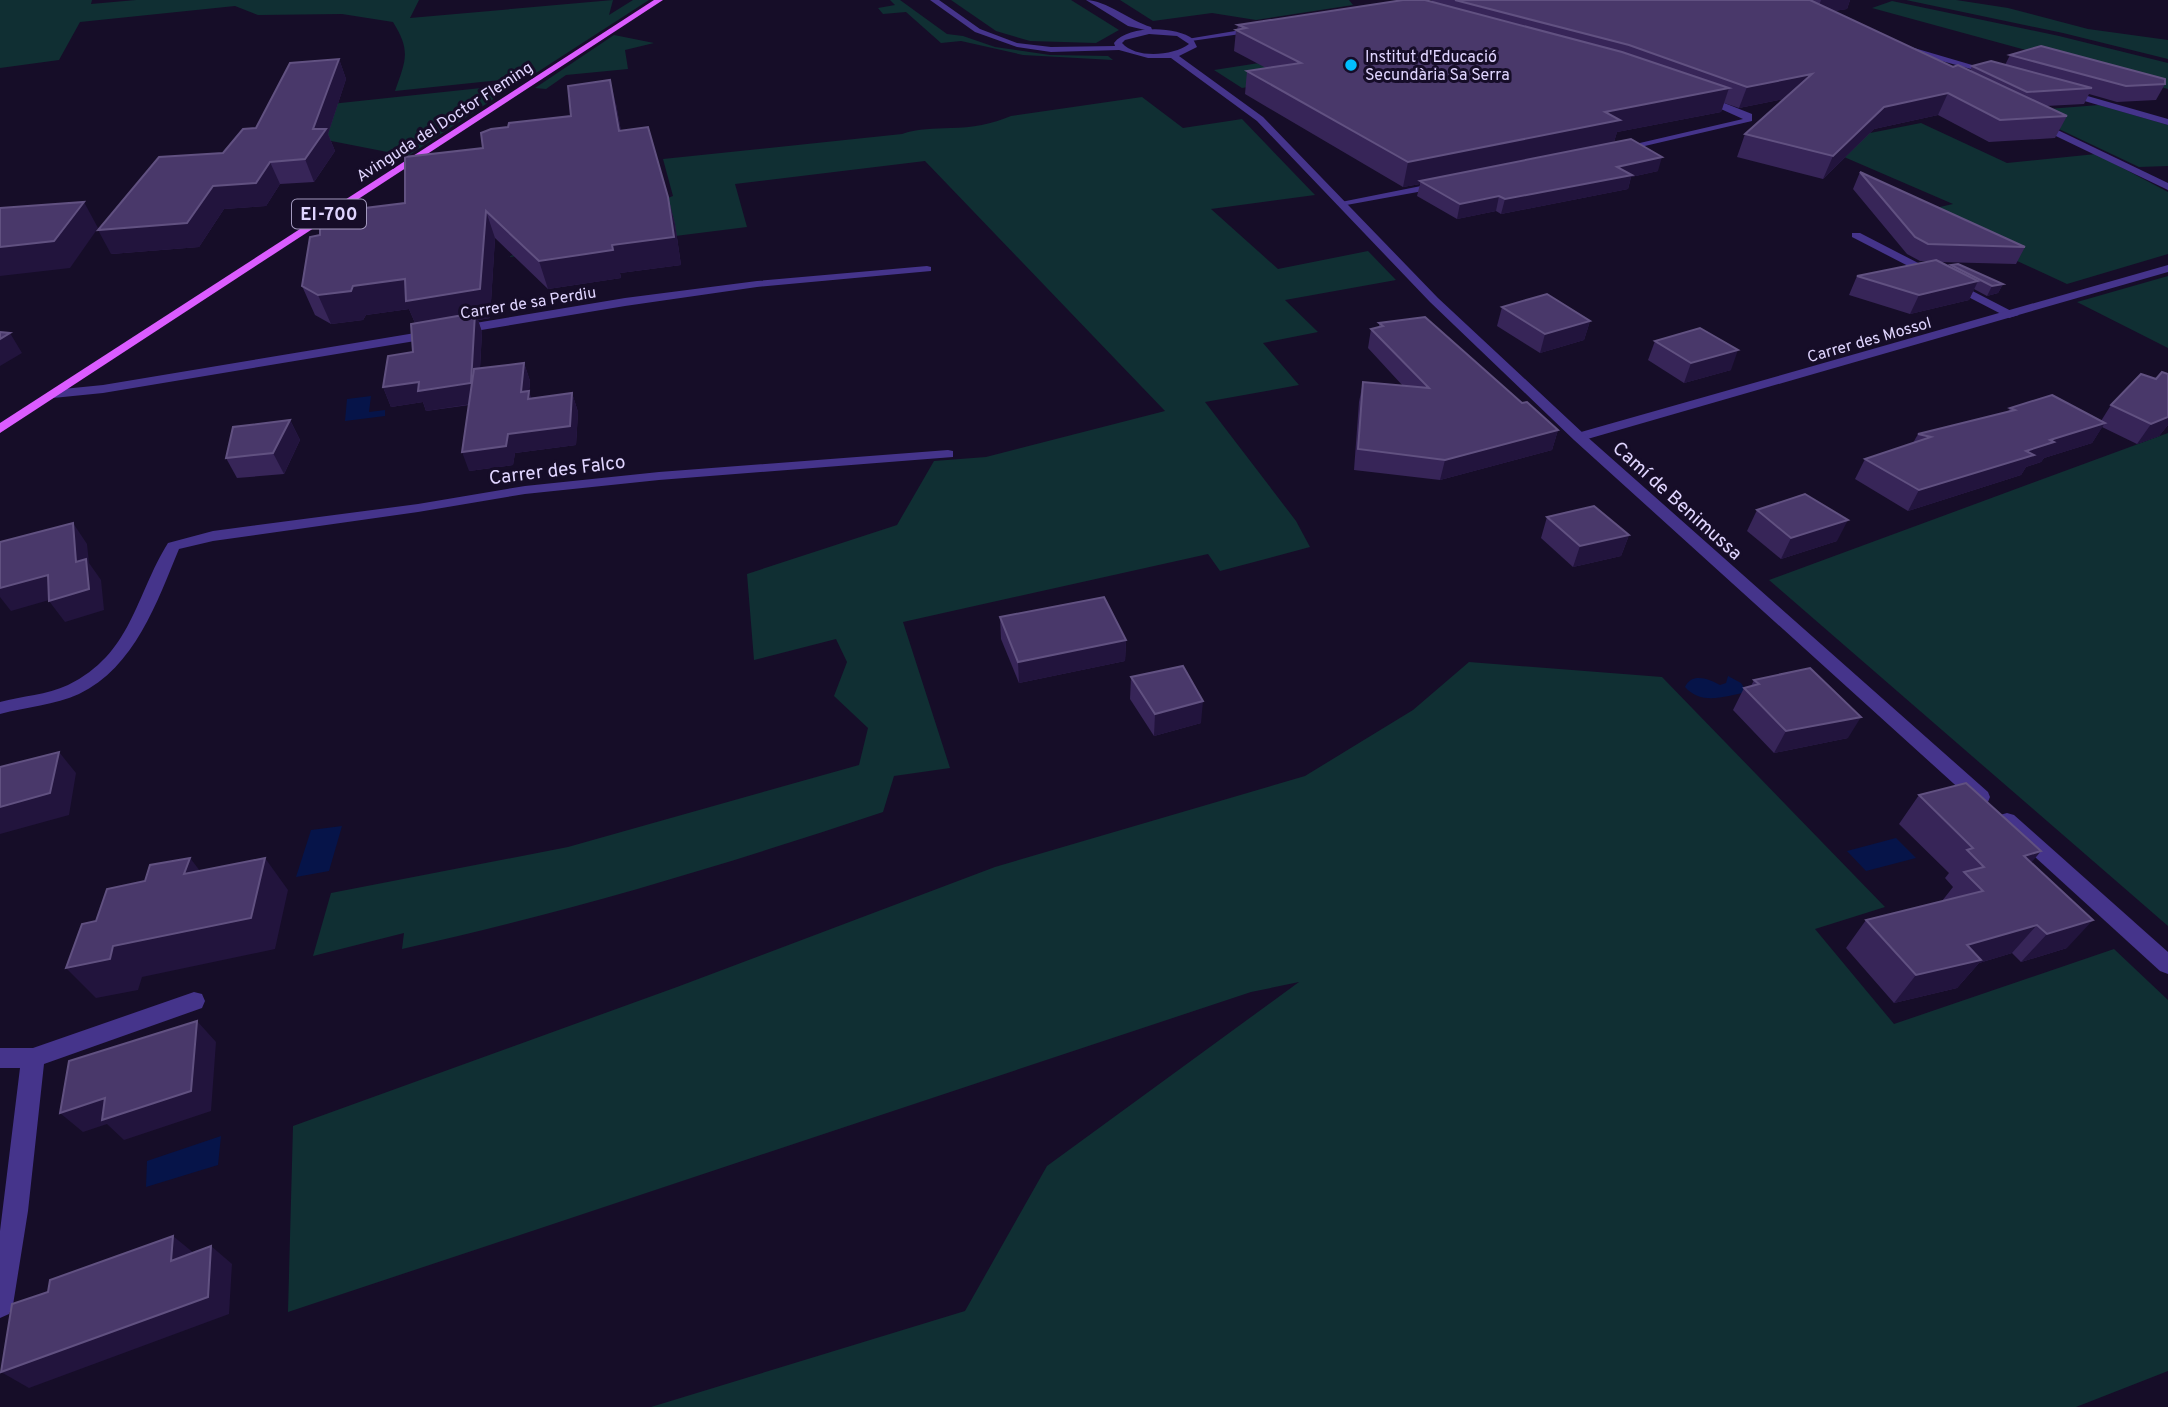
<svg xmlns="http://www.w3.org/2000/svg" width="2168" height="1407" font-family="Overpass,sans-serif">
<rect width="100%" height="100%" fill="#160d28"/>
<g fill="#102f33">
<path d="M0 0H92L91 4 136 0H419L410 18 613 0 609 15 633 0H649L536 73 519 78 395 91C406 60 411 51 393 22L342 14 258 15 235 6 80 22 59 60 0 68Z"/>
<path d="M890 0H900L947 34 963 36 995 47 1050 55 1108 56 1113 60 1023 55 961 41 941 43 906 12 883 14 878 8 895 5Z"/>
<path d="M951 0H1071L1119 30 1096 43 1030 41 996 31Z"/>
<path d="M1120 0H1349L1353 5 1256 20 1212 13 1153 21Z"/>
<path d="M1906 0H1956L2008 8 2088 29 2168 40V59L2063 33Z"/>
<path d="M1892 1 2059 36 2168 63V89L1872 8Z"/>
<path d="M614 35 654 43 625 50 628 69 566 75 546 89 535 88Z"/>
<path d="M1310 55 1340 72 1242 88 1214 70Z"/>
<path d="M500 86 504 92 408 156 321 139 284 109Z"/>
<path d="M1142 97 1183 128 1242 119 1315 195 1211 209 1278 269 1368 251 1396 280 1285 300 1318 332 1263 343 1299 385 1205 402 1296 521 1310 547 1220 571 1208 554 903 622 950 768 894 776 883 812C725 865 565 913 402 949L404 933 313 956 331 893 568 847 859 765 868 728 834 696 847 662 836 639 754 660 747 574 897 525 934 461 986 457 1165 411 925 161 735 184 747 227 508 257 673 196 663 159 902 134C919 128 934 129 951 128 972 128 992 124 1011 116Z"/>
<path d="M2099 105 2168 125V166L2139 167 2021 111Z"/>
<path d="M1921 123 2007 163 2096 154 2168 192V254L2067 284 1913 213 1953 204 1814 144Z"/>
<path d="M2168 276V348L2077 302Z"/>
<path d="M2168 433V926L1769 580Z"/>
<path d="M1469 662 1662 677 1885 907 1815 929 1894 1024 2114 949 2168 1000V1371L2076 1407H651L965 1311 1047 1166 1299 982 1251 992 288 1312 293 1126 677 987 995 867 1305 776 1413 710Z"/>
</g>
<g fill="#061449">
<path d="M371 396 369 412 385 410V416L345 421 347 399Z"/>
<path d="M1728 676 1741 683 1747 692C1725 696 1702 706 1685 687 1692 672 1709 679 1720 685L1726 683Z"/>
<path d="M342 826 329 871 296 877 311 830Z"/>
<path d="M1896 838 1916 858 1866 871 1847 851Z"/>
<path d="M221 1136 218 1165 146 1187 147 1161Z"/>
</g>
<g fill="none" stroke-linecap="round" stroke-linejoin="round">
<path fill="#45348b" fill-rule="evenodd" d="M1852 233H1860L2019 315 2009 318 1852 237Z"/>
<g fill="#45348b" fill-rule="evenodd">
<path d="M1086 0C1106 0 1130 21 1151 27L1153 32 1146 34 1145 30 1128 26Z"/>
<path d="M1259 27 1262 31 1191 41 1187 39Z"/>
<path d="M1898 45H1904L1996 72 1989 74 1898 49Z"/>
<path d="M2063 89 2168 119V125L2060 94Z"/>
<path d="M1704 95 1752 114V121L1619 152 1614 149 1743 119 1701 100 1700 98Z"/>
<path d="M2035 122H2041L2168 183V190L2035 126Z"/>
<path d="M1441 182 1446 185 1445 187 1341 206 1336 203Z"/>
<path d="M2168 265V272L1584 440 1579 441 1572 437 1574 434Z"/>
<path d="M927 266 931 267V271L757 287 625 306 103 393 53 398 46 394 53 390 103 385 625 298 757 281Z"/>
<path d="M948 450 953 451V457L659 480 525 494 418 512 213 541 179 549C157 602 135 667 79 694 55 705 26 707 0 714V702C22 696 47 695 68 685 132 654 135 596 168 543L213 531 418 504 525 486 659 472Z"/>
<path d="M194 992 202 994 205 1001 202 1008 44 1064 28 1211 13 1305 9 1314 0 1318V1231L20 1068H0V1048H33Z"/>
</g>
<g fill="#45348b" fill-rule="evenodd">
<path d="M930 0H939L980 29 1017 43 1051 47 1115 46 1114 43C1128 25 1176 26 1193 39L1197 47 1179 56 1263 117 1438 298 1584 434 1988 792 1990 797 1988 802H1974L1574 440 1430 302 1257 121 1171 58H1148L1119 50 1051 52 1017 47 975 32ZM1149 34 1177 36 1189 44C1173 56 1136 59 1122 43L1125 40Z"/>
<path d="M2007 813 2014 815 2168 952V974L2160 971 2000 825 1997 820 2000 815Z"/>
</g>
<path fill="#db5cff" fill-rule="evenodd" d="M654 0H663L0 433V423Z"/>
</g>
<g fill="#372558">
<path d="M1431 0H1850L1847 9 1834 11 1953 67 1970 71 1972 66 2005 65 2010 55 2165 84 2156 100 2117 102 2089 94 2084 104 2046 106 2067 116 2055 138 1989 142 1938 115 1874 129 1823 179 1737 157 1745 134 1784 99 1739 108 1724 103 1721 112 1617 132 1614 142 1658 171 1631 177 1628 189 1501 214 1496 211 1457 219 1417 196 1420 184 1403 187 1245 94 1247 71 1266 68 1234 51 1236 30H1237L1238 25 1433 2Z"/>
<path d="M339 59 346 79 328 134 335 151 314 182 280 184 266 206 224 209 199 247 111 254 223 153 256 128Z"/>
<path d="M616 104 621 131 668 197 675 224 681 265 620 273 621 278 548 289 495 238 490 318 478 320 482 332 480 368 524 363 530 381 529 392 531 398 572 393 578 412 576 445 515 453 513 465 469 471V405L426 411 423 402 391 407 383 387 413 352 415 323 409 309 366 315 363 320 331 324 315 315 302 286 320 235 337 226 405 203 483 148Z"/>
<path d="M1860 172 2025 247 2016 264 1939 262 1950 267 1951 265 2003 284 1998 293 1987 296 1974 289 1969 300 1910 314 1849 295 1857 276 1930 261H1920L1907 254 1853 189Z"/>
<path d="M1502 307 1590 321 1584 340 1540 353 1497 326Z"/>
<path d="M1379 323 1522 403 1558 430 1552 450 1440 480 1354 470 1359 402 1363 382 1403 386 1368 348 1371 329 1379 327Z"/>
<path d="M1655 341 1731 370 1684 383 1648 360Z"/>
<path d="M2168 374V425L2159 436 2137 444 2102 427 2092 443 2044 458 2041 462 2026 467 2021 475 1908 511 1855 479 1865 459 1913 443 1918 434 2008 412 2010 408 2101 421 2111 405 2156 379Z"/>
<path d="M290 420 300 440 284 474 237 478 226 458Z"/>
<path d="M1757 510 1837 541 1781 559 1747 531Z"/>
<path d="M1547 517 1629 535 1621 556 1573 567 1541 538Z"/>
<path d="M1000 617 1126 640 1125 661 1019 683 1001 639Z"/>
<path d="M1131 677 1201 723 1154 736 1130 699Z"/>
<path d="M1754 680 1848 738 1774 753 1733 710 1744 688 1751 686Z"/>
<path d="M1919 795 2031 863 2067 948 2021 962 2012 953 1979 963 1957 988 1894 1003 1846 948 1866 920 1942 901 1953 887 1945 878 1949 873 1899 824Z"/>
</g>
<g fill="#22143d">
<path d="M1821 0H1850L1847 9 1816 14Z"/>
<path d="M339 59 346 79 328 134 335 151 314 182 305 159 313 129Z"/>
<path d="M1812 74 1804 95 1739 108 1747 87Z"/>
<path d="M610 80 616 104 625 156 619 131Z"/>
<path d="M1729 88 1721 112 1617 132 1613 145 1420 181V184L1403 187 1408 162 1605 112Z"/>
<path d="M1948 93 1938 115 1874 129 1823 179 1833 156 1884 107Z"/>
<path d="M1662 157 1658 171 1631 177 1628 189 1501 214 1505 199 1617 167Z"/>
<path d="M270 162 280 184 266 206 224 209 199 247 111 254 98 230 213 186Z"/>
<path d="M1499 196 1496 211 1457 219 1460 204Z"/>
<path d="M668 197 675 224 681 265 620 273 621 278 548 289 539 261 612 245Z"/>
<path d="M84 202 98 228 70 268 0 276V247Z"/>
<path d="M486 211 495 238 490 318 478 320 482 332 478 403 426 411 423 402 391 407 383 387 419 382 418 330 409 309 366 315 363 320 331 324 318 295 353 286Z"/>
<path d="M1978 281 1969 300 1910 314 1919 295Z"/>
<path d="M2003 284 1998 293 1987 296 1992 286Z"/>
<path d="M1590 321 1584 340 1540 353 1545 334Z"/>
<path d="M10 333 22 353 0 366V339Z"/>
<path d="M1738 350 1731 370 1684 383 1691 363Z"/>
<path d="M524 363 530 381 529 392 535 409 521 392Z"/>
<path d="M572 393 578 412 576 445 515 453 513 465 469 471 462 452 508 434Z"/>
<path d="M2168 417V425L2159 436 2137 444 2151 424Z"/>
<path d="M290 420 300 440 284 474 273 453Z"/>
<path d="M2105 423 2092 443 2044 458 2041 462 2026 467 2021 475 1908 511 1919 490 2026 451 2050 440Z"/>
<path d="M1558 430 1552 450 1440 480 1445 460Z"/>
<path d="M1848 520 1837 541 1781 559 1791 538Z"/>
<path d="M73 523 87 544 89 563 101 580 104 610 65 622 49 601 76 562Z"/>
<path d="M1629 535 1621 556 1573 567 1580 546Z"/>
<path d="M48 575 63 596 11 611 0 597V588Z"/>
<path d="M1126 640 1125 661 1019 683 1018 662Z"/>
<path d="M1203 701 1201 723 1154 736 1155 714Z"/>
<path d="M1861 717 1848 738 1774 753 1786 731Z"/>
<path d="M59 752 76 773 69 815 0 834V807Z"/>
<path d="M2041 851 2017 880 2024 856Z"/>
<path d="M190 858 214 889 184 874Z"/>
<path d="M265 858 288 890 275 949 142 977 138 990 96 998 66 968 113 946Z"/>
<path d="M2093 920 2067 948 2021 962 2047 934Z"/>
<path d="M2037 925 2012 953 1979 963 1957 988 1894 1003 1916 975 1967 945Z"/>
<path d="M197 1021 216 1042 211 1111 124 1140 107 1124 83 1132 60 1113Z"/>
<path d="M173 1236 195 1254 171 1261Z"/>
<path d="M211 1246 232 1264 229 1314 29 1388 1 1372Z"/>
</g>
<g fill="#49386a" stroke="#615181" stroke-width="2">
<path d="M1403 0H1425L1622 52 1729 88 1605 112 1620 120 1408 162 1247 71 1301 63 1236 30 1246 28 1238 25Z"/>
<path d="M1455 0H1810L1953 67 1958 65 2067 116 2000 120 1948 93 1884 107 1833 156 1745 134 1812 74 1747 87 1629 45Z"/>
<path d="M2041 46 2165 79V84L2126 86 2010 55Z"/>
<path d="M339 59 313 129H326L305 159 270 162 256 183 213 186 187 223 98 230 159 157 223 153 243 129 256 128 290 63Z"/>
<path d="M1991 61 2092 88 2027 92 1972 66Z"/>
<path d="M610 80 619 131 648 127 668 197 674 237 612 245 613 250 539 261 486 211 480 289 406 301 405 279 353 286 351 291 318 295 302 286 310 237 320 235V228L337 226 341 211 405 203V157L483 148 481 133 491 129 508 127 509 123 571 116 568 86Z"/>
<path d="M1631 139 1662 157 1617 167 1632 175 1505 199 1499 196 1460 204 1420 181Z"/>
<path d="M1860 172 2025 247 1928 244 1915 237Z"/>
<path d="M84 202 54 241 0 247V208Z"/>
<path d="M1936 260 1978 281 1919 295 1857 276Z"/>
<path d="M1958 264 2003 284 1992 286 1951 265Z"/>
<path d="M1547 294 1590 321 1545 334 1502 307Z"/>
<path d="M475 313 471 383 418 391 419 382 383 387 388 356 413 352 411 324Z"/>
<path d="M1425 317 1522 403 1527 402 1558 430 1445 460 1358 449 1363 382 1429 388 1371 329 1383 326 1379 323Z"/>
<path d="M1700 328 1738 350 1691 363 1655 341Z"/>
<path d="M0 332 10 333 0 339Z"/>
<path d="M524 363 521 392 529 391 528 399 572 393 570 426 508 434 506 446 462 452 474 369Z"/>
<path d="M2162 372 2168 374V417L2151 424 2111 405 2141 374 2156 379Z"/>
<path d="M2052 395 2105 423 2050 440 2054 442 2026 451 2034 455 1919 490 1865 459 1931 437 1918 434 2015 410 2010 408Z"/>
<path d="M290 420 273 453 226 458 233 427Z"/>
<path d="M1805 494 1848 520 1791 538 1757 510Z"/>
<path d="M1594 506 1629 535 1580 546 1547 517Z"/>
<path d="M73 523 76 562 86 559 89 589 49 601 48 575 0 588V542Z"/>
<path d="M1104 597 1126 640 1018 662 1000 617Z"/>
<path d="M1183 666 1203 701 1155 714 1131 677Z"/>
<path d="M1810 668 1861 717 1786 731 1744 688 1759 684 1754 680Z"/>
<path d="M59 752 50 793 0 807V767Z"/>
<path d="M1966 783 2041 851 2024 856 2093 920 2047 934 2037 925 1967 945 1981 960 1916 975 1866 920 1983 891 1964 872 1984 867 1967 850 1973 848 1919 795Z"/>
<path d="M190 858 184 874 265 858 251 918 113 946 110 959 66 968 82 924 96 921 107 889 145 881 150 865Z"/>
<path d="M197 1021 191 1091 102 1120 105 1098 60 1113 69 1061Z"/>
<path d="M173 1236 171 1261 211 1246 208 1297 1 1372 12 1304 48 1292 50 1280Z"/>
</g>
<circle fill="#01beff" stroke="#160d28" stroke-width="2.5" cx="1351" cy="65" r="7"/>
<g text-anchor="middle" stroke-width="6" stroke-linejoin="round" paint-order="stroke">
<g font-size="16" fill="#e0d5ff" stroke="#160d28" text-anchor="start">
<text x="1365" y="62">Institut d'Educació<tspan x="1365" dy="18">Secundària Sa Serra</tspan></text>
</g>
<g font-size="16" fill="#e0d5ff" stroke="#160d28">
<text transform="translate(444 121) rotate(-33)" y="6">Avinguda del Doctor Fleming</text>
<text transform="translate(528 302) rotate(-9)" y="6">Carrer de sa Perdiu</text>
<text transform="translate(1869 339) rotate(-16)" y="6">Carrer des Mossol</text>
</g>
<rect fill="#160d28" stroke="#a399be" stroke-width="2" x="292" y="199.5" width="74" height="29" rx="5"/>
<g font-size="18" font-weight="bold" fill="#e0d5ff">
<text x="329" y="220">EI-700</text>
</g>
<g font-size="19" fill="#e0d5ff" stroke="#160d28">
<text transform="translate(557 469) rotate(-7)" y="7">Carrer des Falco</text>
<text transform="translate(1678 500) rotate(42)" y="7">Camí de Benimussa</text>
</g>
</g>
</svg>
